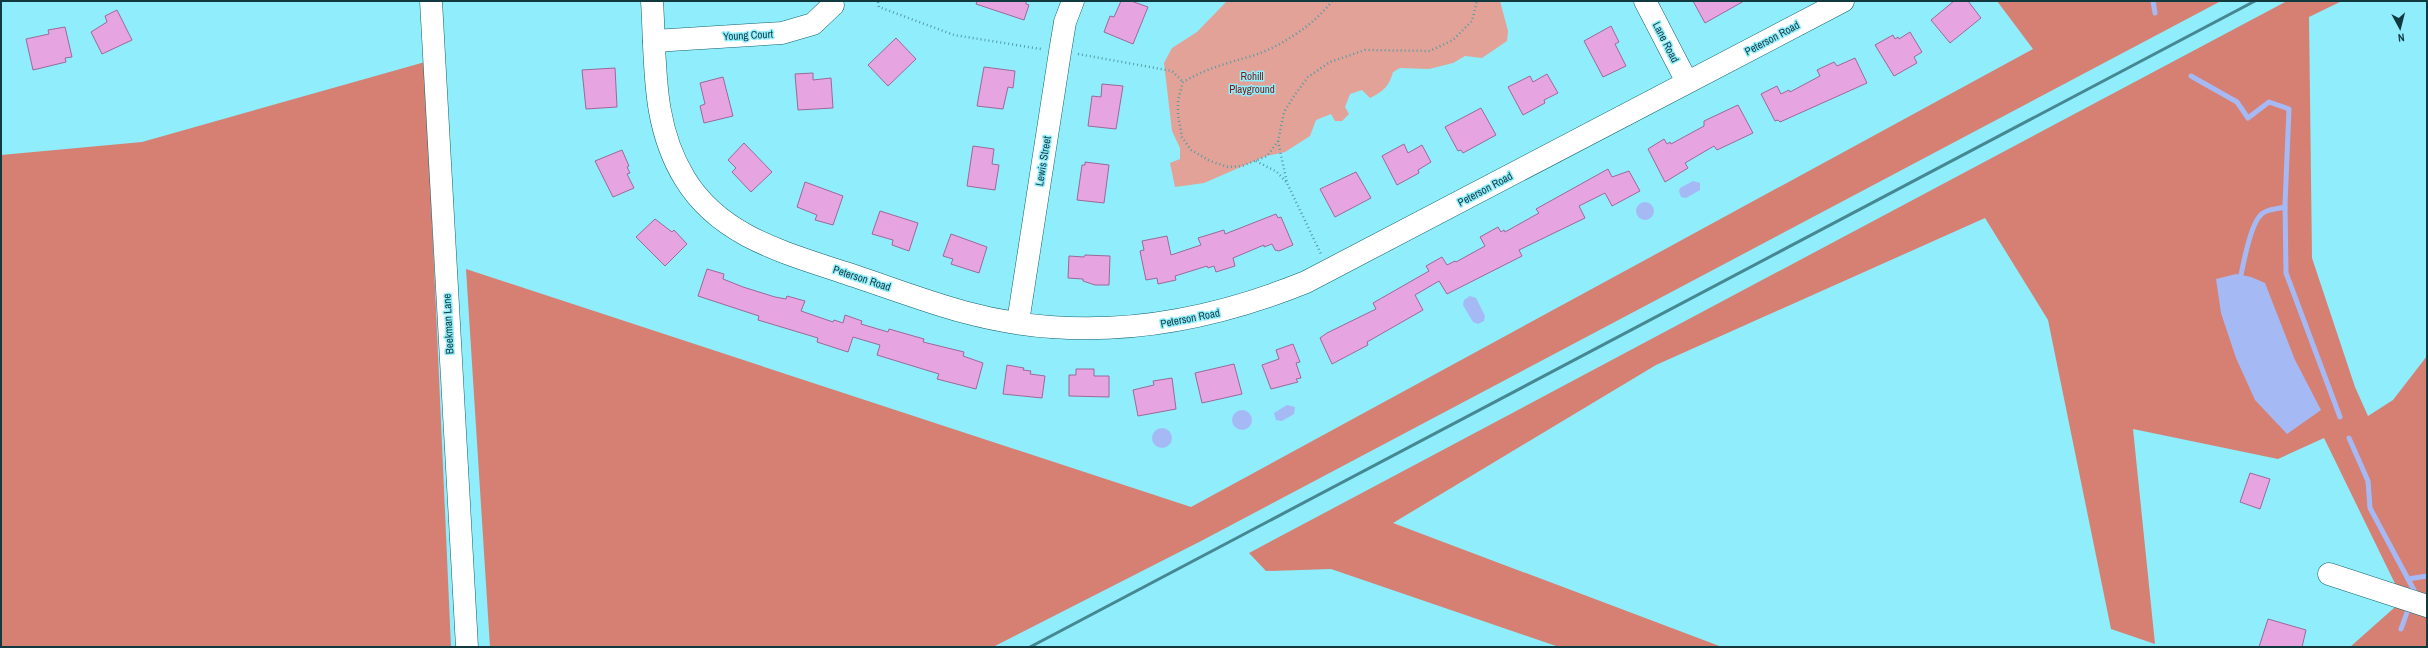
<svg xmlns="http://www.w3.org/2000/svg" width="2428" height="648" font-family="'Archivo Narrow',sans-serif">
<rect width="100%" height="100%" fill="#8fedfc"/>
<path fill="#e2a297" d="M1227 1H1500L1508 31 1507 41 1482 58 1465 56 1453 63 1429 69 1400 68 1393 72C1389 86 1384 91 1370 98L1362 90 1350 94 1345 107 1349 114 1342 121H1335L1331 114 1316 120 1310 136 1285 152 1266 156 1204 183 1175 187 1170 163 1180 159V148L1172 131 1164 63 1172 48 1197 32Z"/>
<g fill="#d58073">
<path d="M1997 1H2221L1203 540 993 647H490L466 269 1191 507 2033 49Z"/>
<path d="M2287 1H2342L2309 17 2312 258 2355 387 2368 416 2393 400 2427 356V647H2350L2403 600 2324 438 2278 459 2133 429 2155 644 2111 629 2048 320 1985 218 1656 365 1393 523 1722 647H1559L1331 569 1266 571 1249 553Z"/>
<path d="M425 62 451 647H1V155L142 142Z"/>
</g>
<g fill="#a5baf5">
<path d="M1693 181 1700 183V190L1686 198 1681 197 1679 191 1680 188Z"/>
<circle cx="1645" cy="211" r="9"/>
<path d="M2236 274 2251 277 2265 283 2295 360 2321 410 2287 434 2255 400 2236 358 2221 313 2216 279Z"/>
<path d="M1470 296 1476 298 1485 316 1484 321 1478 324 1473 322 1463 305 1464 300Z"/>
<path d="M1287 405 1295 407 1294 414 1282 421 1276 420 1274 413Z"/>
<circle cx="1242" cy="420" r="10"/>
<circle cx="1162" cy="438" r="10"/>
</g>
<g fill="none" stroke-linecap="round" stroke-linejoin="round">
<g stroke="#a5baf5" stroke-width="5">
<path d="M2153 1 2155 13"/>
<path d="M2191 76 2237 102 2248 118 2269 102 2289 109 2285 204 2286 273 2340 417"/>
<path d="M2241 275C2244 260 2250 228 2259 217 2264 209 2277 209 2285 207"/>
<path d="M2349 438 2368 481 2370 508 2415 592"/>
<path d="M2408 579 2427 576"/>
<path d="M2401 629 2409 607"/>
</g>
</g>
<g fill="#e6a5e1" stroke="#9c6998">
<path d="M977 1H1026V4L1029 5 1024 20 976 4Z"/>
<path d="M1121 1H1131L1148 7 1133 44 1104 32 1110 16 1114 17Z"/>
<path d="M1693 1H1744L1705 23Z"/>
<path d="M1954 1H1968L1981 18 1950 43 1931 20Z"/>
<path d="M117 10 132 40 102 54 91 32 107 22 105 16Z"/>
<path d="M1611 26 1619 42 1615 44 1626 66 1603 77 1584 41Z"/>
<path d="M65 27 72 57 65 58 66 62 33 70 26 39 49 34 48 30Z"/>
<path d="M1910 32 1922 52 1914 57 1917 63 1894 76 1875 45 1893 35 1895 39 1898 37 1899 39Z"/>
<path d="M896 38 916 59 888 86 868 65Z"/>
<path d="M1855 58 1867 83 1780 122 1778 120 1775 121 1761 94 1777 86 1781 94 1789 90 1790 92 1820 76 1817 70 1834 62 1837 66Z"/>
<path d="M984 67 1015 71 1013 88 1008 87 1003 109 977 106Z"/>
<path d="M615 68 617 107 586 109 582 70Z"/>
<path d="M813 73V80L831 78 833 108 798 110 795 74Z"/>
<path d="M1547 74 1558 93 1544 100 1545 103 1523 115 1508 87 1530 76 1533 82Z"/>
<path d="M723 77 733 116 704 123 700 106 705 104 700 83Z"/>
<path d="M1102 84 1123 86 1116 129 1088 126 1092 96 1101 97Z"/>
<path d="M1738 105 1753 133 1717 150 1714 146 1685 163 1688 168 1665 182 1648 149 1664 139 1667 144 1670 142 1671 144 1704 126V121Z"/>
<path d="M1481 108 1496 135 1463 153 1461 150 1458 151 1445 127Z"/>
<path d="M744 143 772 172 751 192 732 172 736 168 728 160Z"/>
<path d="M1404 144 1408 153 1422 145 1431 162 1418 170 1419 173 1397 185 1382 156Z"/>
<path d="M973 146 994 149 992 164 999 165 995 190 967 186Z"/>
<path d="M622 150 629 166 627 167 630 173 627 174 634 188 613 197 595 161Z"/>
<path d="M1085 162 1109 165 1104 203 1077 200 1082 165H1085Z"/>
<path d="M1608 169 1612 177 1629 171 1640 191 1612 206 1605 193 1579 206 1585 218 1519 250 1522 256 1447 294 1439 281 1415 295 1423 310 1367 342 1368 345 1332 364 1320 338 1327 333 1376 309 1373 303 1429 271 1426 266 1442 257 1447 265 1455 261 1456 262 1485 246 1480 237 1498 227 1501 232 1504 230 1505 232 1539 213 1536 209Z"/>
<path d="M1356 172 1371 198 1335 217 1320 189Z"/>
<path d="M805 182 843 196 833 225 815 220 817 215 797 207Z"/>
<path d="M880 211 918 223 909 251 892 245 893 240 872 234Z"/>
<path d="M1276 214 1278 218 1281 217 1293 245 1279 251 1275 250 1272 244 1264 247V245L1233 258 1235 266 1216 272 1214 266 1208 268 1207 266 1175 276 1176 280 1158 284 1157 278 1146 280 1140 251 1144 250 1142 241 1167 236 1171 255 1201 245 1198 238 1224 230 1225 234Z"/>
<path d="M655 219 672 232 674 230 687 244 665 266 636 237Z"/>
<path d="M951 234 987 247 979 273 951 264 953 259 943 256Z"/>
<path d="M1085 255 1110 256 1109 285H1095L1083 281V279L1068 278 1069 256 1084 257Z"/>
<path d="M707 269 724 274 723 279 743 287 775 297 786 299 787 296 805 301 801 311 833 322 834 320 843 323 845 315 862 321 861 324 888 332 889 329 924 339 923 342 964 352 963 356 983 363 976 389 937 379 939 374 877 355 880 345 853 337 848 352 817 342 818 338 758 320 759 316 698 296Z"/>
<path d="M1293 344 1300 362 1296 363 1301 378 1296 379 1298 382 1271 389 1262 365 1279 359 1276 350Z"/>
<path d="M1234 364 1242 394 1202 403 1195 373Z"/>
<path d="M1007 365 1024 368 1023 370 1031 371 1030 374 1045 376 1042 398 1003 394Z"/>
<path d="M1076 369H1094V376H1109V397L1069 396V375H1076Z"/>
<path d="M1172 378 1176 409 1138 416 1133 390 1154 385 1153 381Z"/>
<path d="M2250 473 2270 479 2260 509 2240 502Z"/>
<path d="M2268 619 2306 630 2302 647H2259Z"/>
</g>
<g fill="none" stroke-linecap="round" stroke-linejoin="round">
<g stroke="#10616c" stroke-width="23">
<g id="minor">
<path d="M431 1 467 647"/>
<path d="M652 1C656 63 651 124 685 179 720 236 783 252 842 272 883 285 923 301 964 312 1081 344 1195 327 1306 282L1843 1"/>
<path d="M1645 1 1687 82"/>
<path d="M654 41 782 33 813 24 833 5"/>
<path d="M1018 322 1060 52 1065 22 1073 1"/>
<path d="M2329 574 2427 606"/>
</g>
</g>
<g stroke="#559ba6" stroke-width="2.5" stroke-dasharray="1 3" stroke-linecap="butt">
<path d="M1332 1C1314 25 1280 47 1252 56 1227 63 1205 69 1183 82L1178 100V115L1182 137 1191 150 1210 161 1228 167 1242 166 1267 156 1278 141 1284 112 1294 96 1308 77 1330 62 1365 50 1430 51 1453 40 1472 21 1477 1"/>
<path d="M878 2 879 7 954 35 1041 49"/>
<path d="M1078 54 1172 71 1183 82"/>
<path d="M1278 141 1287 183 1321 254"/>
<path d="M1256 161 1277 172 1287 183"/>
</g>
<use href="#minor" stroke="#fff" stroke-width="22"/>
<path stroke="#478791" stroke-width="3" d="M1030 647 2255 1"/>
</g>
<g text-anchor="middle" stroke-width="3" stroke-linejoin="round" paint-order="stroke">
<g font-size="11" fill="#113a40" stroke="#8fedfc">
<text transform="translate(748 35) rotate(-3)" y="4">Young Court</text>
<text transform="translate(1772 38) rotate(-28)" y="4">Peterson Road</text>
<text transform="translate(1666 42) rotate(63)" y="4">Lane Road</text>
<text transform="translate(1043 161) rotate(-81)" y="4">Lewis Street</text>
<text transform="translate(1485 189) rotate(-28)" y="4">Peterson Road</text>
<text transform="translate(862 278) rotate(18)" y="4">Peterson Road</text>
<text transform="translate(1190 318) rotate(-11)" y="4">Peterson Road</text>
<text transform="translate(448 324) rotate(-93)" y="4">Beekman Lane</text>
</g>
<g font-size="11" fill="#7e1810" stroke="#8fedfc">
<text x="1252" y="80">Rohill<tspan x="1252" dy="13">Playground</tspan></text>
</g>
</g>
<rect width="2428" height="648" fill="none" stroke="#113a40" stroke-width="4"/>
<g transform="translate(2400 28) rotate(173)" stroke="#8fedfc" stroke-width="3" paint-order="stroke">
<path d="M0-3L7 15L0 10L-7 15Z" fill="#113a40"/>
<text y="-6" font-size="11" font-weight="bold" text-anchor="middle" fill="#113a40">N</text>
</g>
</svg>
